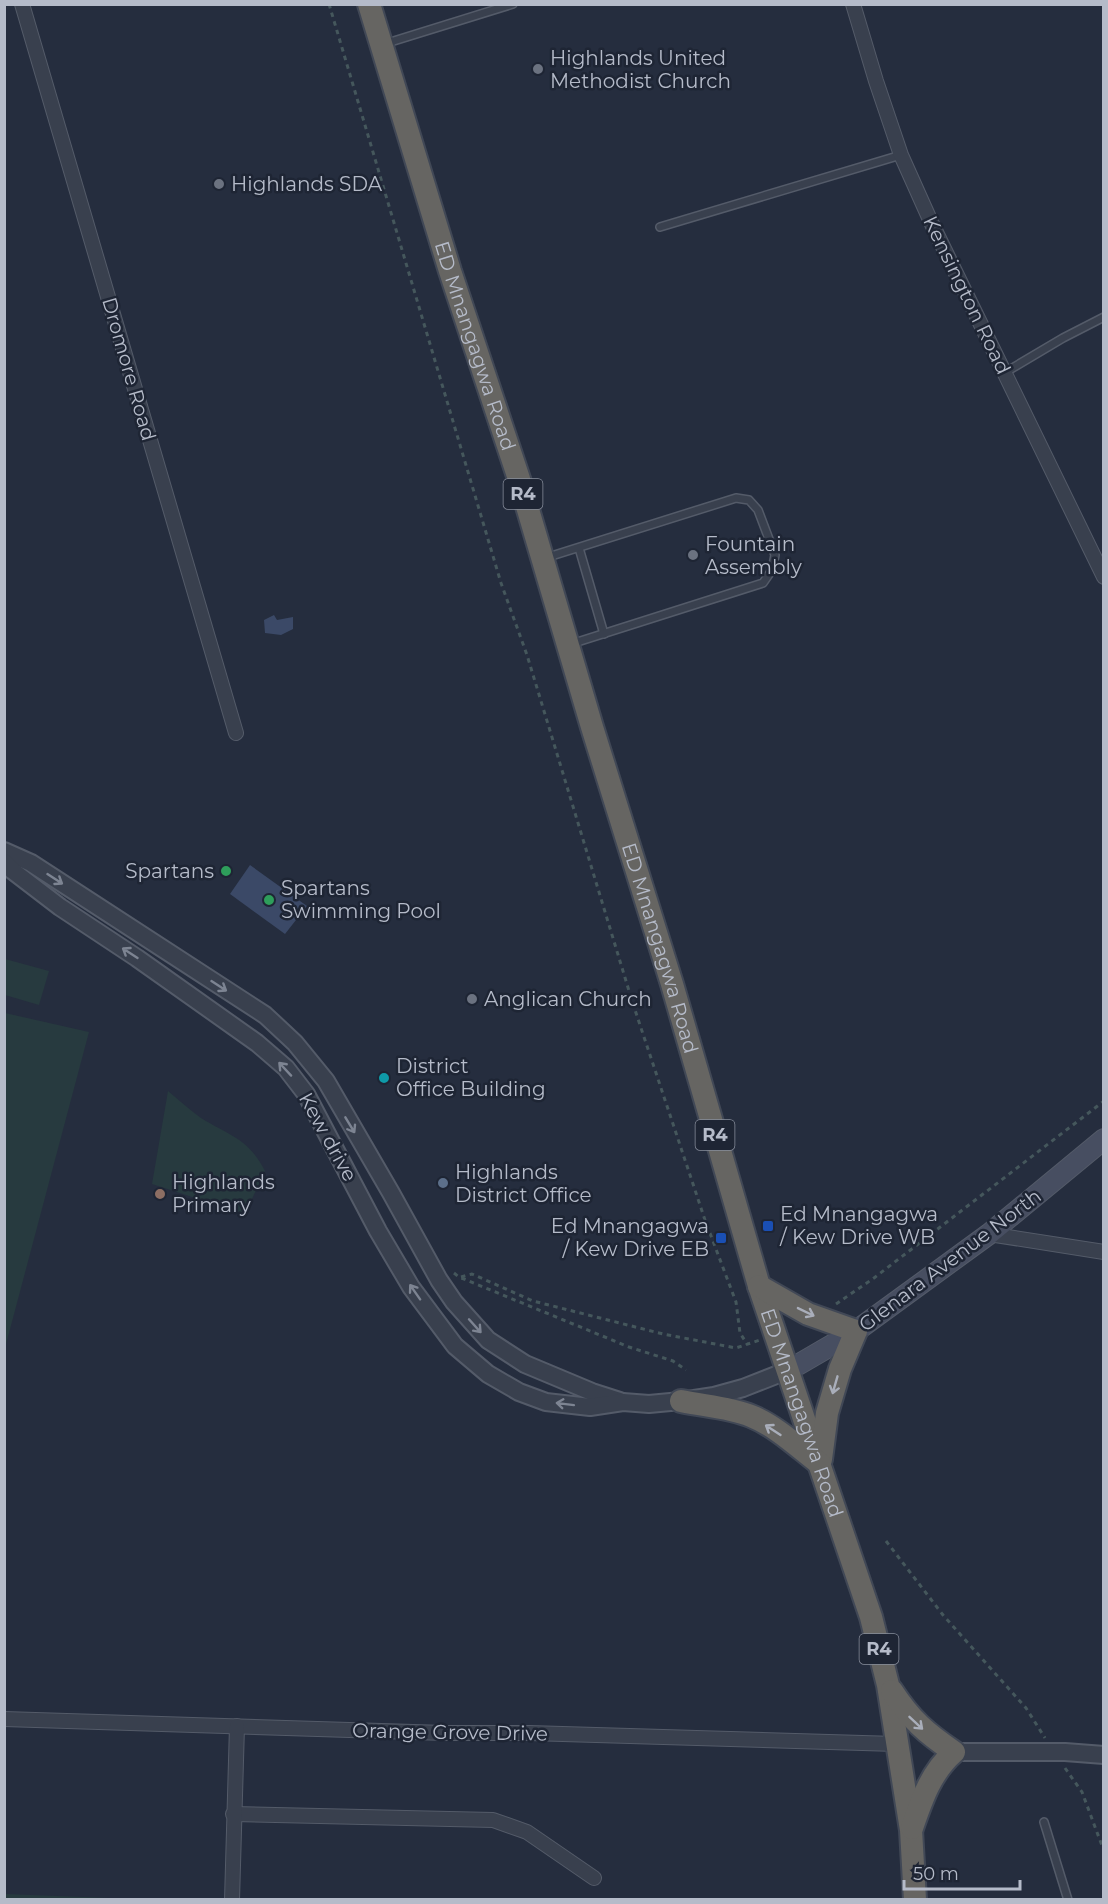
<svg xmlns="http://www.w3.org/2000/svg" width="1108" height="1904" font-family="Montserrat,sans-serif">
<rect width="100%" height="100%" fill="#252d3e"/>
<g fill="#273a3f">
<path d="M5 959 49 971 39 1005 5 995Z"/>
<path d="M5 1013 89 1032 5 1348 4 1013Z"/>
<path d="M168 1091C179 1100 190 1110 201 1118 230 1136 248 1138 265 1171L245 1214 152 1184Z"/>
<path d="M5 1894 110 1898V1899H5Z"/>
</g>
<g fill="#3b4967">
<path d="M274 615 277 620 293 617V629L281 635 265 633 264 620Z"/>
<path d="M250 865 307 906 285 934 230 894Z"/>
</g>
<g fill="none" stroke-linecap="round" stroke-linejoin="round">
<g stroke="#545b69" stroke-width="10">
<g id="service">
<path d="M384 44 513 4"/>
<path d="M660 227 901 155"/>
<path d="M1004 373 1063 338 1104 317"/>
<path d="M579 548 604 634"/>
<path d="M545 558 736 498 749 500 758 510 775 555 772 570 763 583 571 644"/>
<path d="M1044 1822 1068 1900"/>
</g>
</g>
<g stroke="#545b69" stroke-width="16">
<g id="minor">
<path d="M22 4 236 733"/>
<path d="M853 4 876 81 901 155 931 222 1104 577"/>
<path d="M989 1234 1104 1252"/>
<path d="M4 1719 445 1733H529L896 1744"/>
<path d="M233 1814 493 1820 527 1832 594 1878"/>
<path d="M232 1900 237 1726"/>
</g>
</g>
<g stroke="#545b69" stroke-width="20">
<g id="tertiary">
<path d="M4 851 31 863 265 1015 295 1043 326 1081 391 1193 439 1280 454 1302 488 1340 525 1364 592 1392 620 1401"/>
<path d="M4 862 13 871 60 907 137 958 257 1043 286 1068 306 1094 378 1231 411 1287 455 1346 488 1374 519 1392 546 1402 590 1407 623 1402 649 1404 681 1401 714 1396 743 1388 789 1370"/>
<path d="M954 1752H1065L1104 1755"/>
</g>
</g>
<g stroke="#545b69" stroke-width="22">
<path id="secondary" d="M789 1370 856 1331 989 1234 1104 1139"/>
</g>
<g stroke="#414856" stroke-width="26">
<g id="trunk">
<path id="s1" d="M369 4 450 271 519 479 592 727 672 984 759 1286 871 1617 888 1685 911 1830 915 1900"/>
<path d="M759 1286 808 1314 856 1331 840 1369 827 1413 821 1459"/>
<path d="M681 1401C704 1406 729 1407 751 1416 776 1426 799 1448 820 1464"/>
<path d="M892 1691C911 1720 926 1733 954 1752 931 1772 922 1799 912 1828"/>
</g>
</g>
<g stroke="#45575c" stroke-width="3" stroke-dasharray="4.5 4.5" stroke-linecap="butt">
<path d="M329 4 501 583 527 655 633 1004 705 1220 736 1302 740 1333 747 1344"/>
<path d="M454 1273 459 1277 629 1347 673 1361 686 1370"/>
<path d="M461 1277 472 1274 533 1301 663 1334 736 1348 760 1340"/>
<path d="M836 1304 874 1278 1104 1101"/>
<path d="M886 1541 943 1615 1026 1708 1045 1738"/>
<path d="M1065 1768 1082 1792 1104 1851"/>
</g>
<use href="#service" stroke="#39404e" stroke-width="7"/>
<use href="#minor" stroke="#39404e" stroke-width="14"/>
<use href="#tertiary" stroke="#39404e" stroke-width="16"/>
<use href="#secondary" stroke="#474e61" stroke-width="20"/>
<use href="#trunk" stroke="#666562" stroke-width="22"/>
</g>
<defs><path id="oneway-shaft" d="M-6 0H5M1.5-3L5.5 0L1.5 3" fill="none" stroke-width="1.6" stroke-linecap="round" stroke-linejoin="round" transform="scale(1.5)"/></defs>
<g stroke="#7d8492">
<use href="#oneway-shaft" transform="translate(55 879) rotate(33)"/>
<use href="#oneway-shaft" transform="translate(130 953) rotate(-147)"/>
<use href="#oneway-shaft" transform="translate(219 986) rotate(33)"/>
<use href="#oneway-shaft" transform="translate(285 1069) rotate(-133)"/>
<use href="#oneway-shaft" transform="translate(350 1125) rotate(59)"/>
<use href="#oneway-shaft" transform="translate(415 1292) rotate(-125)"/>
<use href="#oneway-shaft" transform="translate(475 1326) rotate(48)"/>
<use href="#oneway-shaft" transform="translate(565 1404) rotate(-173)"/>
</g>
<g stroke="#a9aeba">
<use href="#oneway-shaft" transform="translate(806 1312) rotate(26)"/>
<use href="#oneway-shaft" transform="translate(835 1385) rotate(106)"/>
<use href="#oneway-shaft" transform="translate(773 1430) rotate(-147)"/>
<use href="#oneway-shaft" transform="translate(916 1723) rotate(43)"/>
</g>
<g fill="#6b7280" stroke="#1e2534" stroke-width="2">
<circle cx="538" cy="69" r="6"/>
<circle cx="219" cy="184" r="6"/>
<circle cx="693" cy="555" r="6"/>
<circle cx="472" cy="999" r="6"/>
</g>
<g fill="#2e9e5b" stroke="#1e2534" stroke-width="2">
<circle cx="226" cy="871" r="6"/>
<circle cx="269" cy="900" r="6"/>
</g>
<circle fill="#0f9aa8" stroke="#1e2534" stroke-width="2" cx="384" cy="1078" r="6"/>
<circle fill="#5c6f8a" stroke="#1e2534" stroke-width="2" cx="443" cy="1183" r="6"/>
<circle fill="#8d6e63" stroke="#1e2534" stroke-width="2" cx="160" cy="1194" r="6"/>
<g fill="#1a4fb4" stroke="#1e2534" stroke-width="2">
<rect x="762" y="1220" width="12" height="12" rx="3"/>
<rect x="715" y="1232" width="12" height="12" rx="3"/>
</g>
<g text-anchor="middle" stroke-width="5" stroke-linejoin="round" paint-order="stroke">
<g fill="#1e2534" stroke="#888e9c" stroke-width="1.5">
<rect x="503.5" y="479" width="39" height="30" rx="4.5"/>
<rect x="695.5" y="1120" width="39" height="30" rx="4.5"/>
<rect x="859.5" y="1634" width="39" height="30" rx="4.5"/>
</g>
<g font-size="18" font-weight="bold" fill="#b5bbc9">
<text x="523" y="500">R4</text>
<text x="715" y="1141">R4</text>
<text x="879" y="1655">R4</text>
</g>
<g font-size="20" fill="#b5bbc9" stroke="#1e2534" text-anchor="start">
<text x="550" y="65">Highlands United<tspan x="550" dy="23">Methodist Church</tspan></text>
<text x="231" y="191">Highlands SDA</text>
<text x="705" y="551">Fountain<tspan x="705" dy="23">Assembly</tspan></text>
<text x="214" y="878" text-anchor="end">Spartans</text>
<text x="281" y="895">Spartans<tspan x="281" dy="23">Swimming Pool</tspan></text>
<text x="484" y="1006">Anglican Church</text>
<text x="396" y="1073">District<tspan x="396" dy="23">Office Building</tspan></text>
<text x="455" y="1179">Highlands<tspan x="455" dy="23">District Office</tspan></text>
<text x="172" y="1189">Highlands<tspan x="172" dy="23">Primary</tspan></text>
<text x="780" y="1221">Ed Mnangagwa<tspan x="780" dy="23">/ Kew Drive WB</tspan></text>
<text x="709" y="1233" text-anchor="end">Ed Mnangagwa<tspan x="709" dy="23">/ Kew Drive EB</tspan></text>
</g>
<g font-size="20" fill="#b5bbc9" stroke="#1e2534">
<text transform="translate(967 295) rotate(64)" y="7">Kensington Road</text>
<text dy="7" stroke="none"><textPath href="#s1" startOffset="358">ED Mnangagwa Road</textPath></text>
<text transform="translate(129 369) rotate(74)" y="7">Dromore Road</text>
<text dy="7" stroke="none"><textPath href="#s1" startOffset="988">ED Mnangagwa Road</textPath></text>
<text transform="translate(328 1137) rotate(61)" y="7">Kew drive</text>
<text transform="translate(950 1260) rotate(-37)" y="7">Glenara Avenue North</text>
<text dy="7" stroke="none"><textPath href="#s1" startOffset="1474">ED Mnangagwa Road</textPath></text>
<text transform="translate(450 1732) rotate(1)" y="7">Orange Grove Drive</text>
</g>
</g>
<rect width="1108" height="1904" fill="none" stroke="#b5bbc9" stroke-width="12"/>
<path d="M904 1880v9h116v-9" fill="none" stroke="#b5bbc9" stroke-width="3"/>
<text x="913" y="1880" font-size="18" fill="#b5bbc9" stroke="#1e2534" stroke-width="4.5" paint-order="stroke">50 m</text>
</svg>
